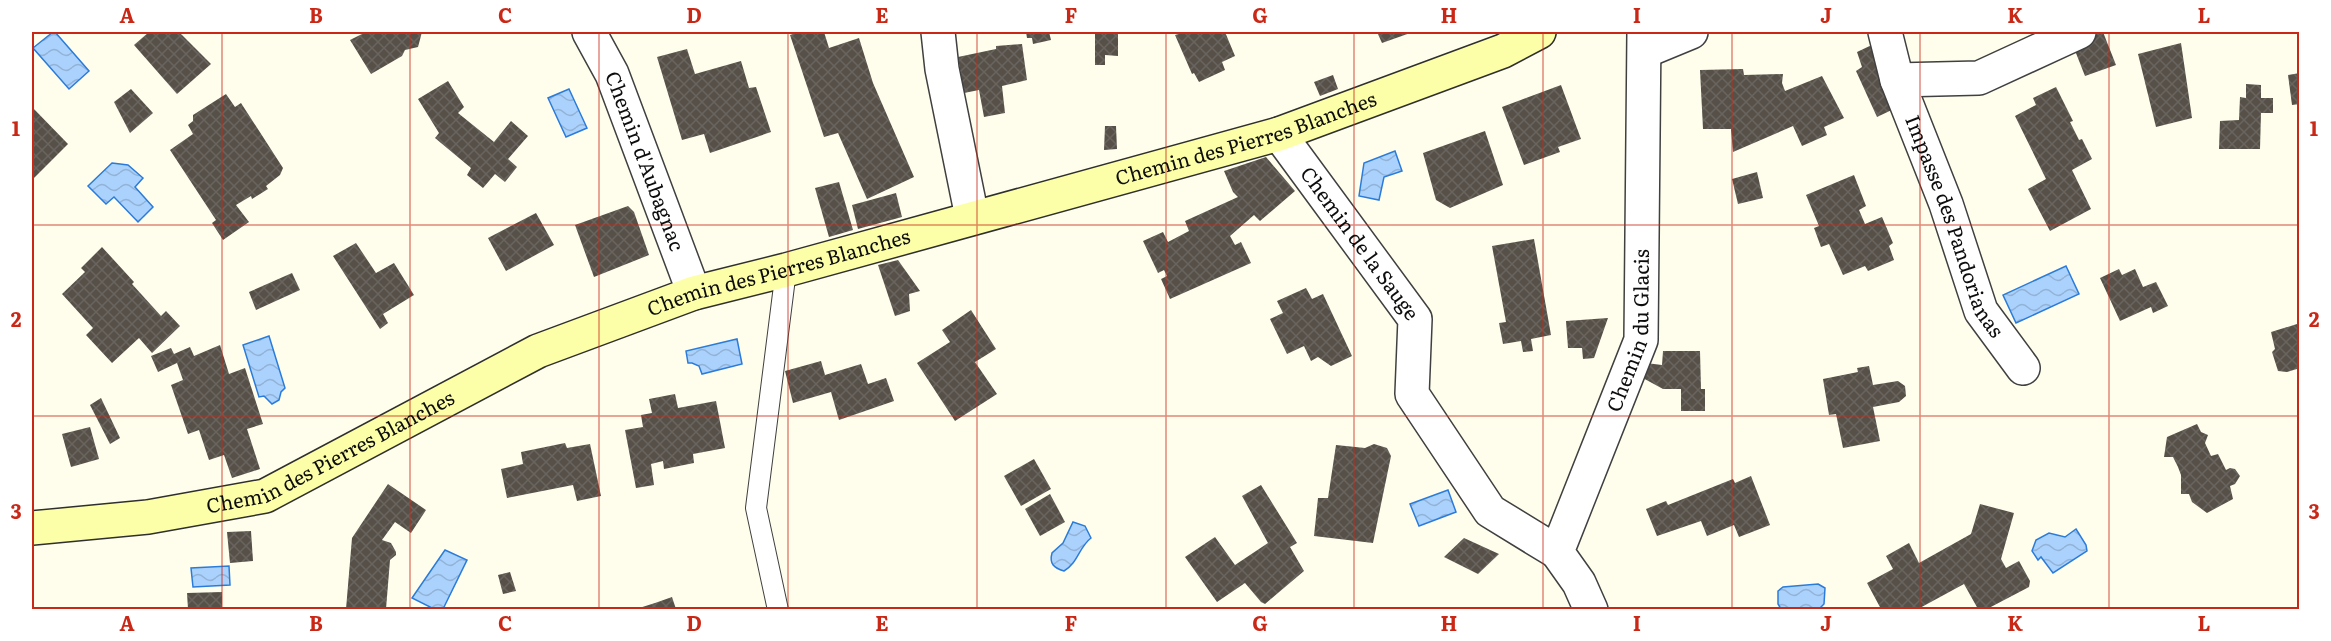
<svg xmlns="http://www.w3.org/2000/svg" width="2331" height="641" font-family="Literata,serif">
<defs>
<pattern id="water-waves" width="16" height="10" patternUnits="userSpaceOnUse" patternTransform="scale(1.5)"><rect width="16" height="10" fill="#abd2fc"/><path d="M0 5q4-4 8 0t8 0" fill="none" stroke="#92b3d7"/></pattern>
<pattern id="building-cross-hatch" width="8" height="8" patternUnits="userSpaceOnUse" patternTransform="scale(1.5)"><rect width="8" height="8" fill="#565048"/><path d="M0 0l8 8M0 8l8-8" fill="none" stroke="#69645e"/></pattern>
</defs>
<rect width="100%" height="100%" fill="#fffeec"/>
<g fill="url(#water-waves)" stroke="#2b7cda" stroke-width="1.5">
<path d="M53 32H55L89 71 69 89 33 48Z"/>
<path d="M569 89 587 128 566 137 548 98Z"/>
<path d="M1395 151 1402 171 1384 177 1379 200 1359 196 1364 163Z"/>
<path d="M112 163 128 165 143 178 135 187 153 207 138 222 114 197 106 204 88 186Z"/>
<path d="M2066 266 2079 294 2016 323 2003 295Z"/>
<path d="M269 336 285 388 281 392 279 400 272 404 264 396 259 397 243 345Z"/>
<path d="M737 339 742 364 702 374 699 366 692 363H688L686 351Z"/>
<path d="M1448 490 1456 512 1419 526 1410 504Z"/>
<path d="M1073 522 1085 526 1091 538C1079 547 1078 563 1064 571 1054 568 1049 564 1052 553L1063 543Z"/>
<path d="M2076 529 2086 545 2087 551 2053 573 2041 557 2038 560 2032 551 2036 540 2049 533 2065 537Z"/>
<path d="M445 550 467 560 443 609H434L412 598Z"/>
<path d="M229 566 230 585 193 587 191 568Z"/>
<path d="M1818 584 1825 588 1824 604 1819 609H1781L1778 604V591L1783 587Z"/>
</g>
<g fill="url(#building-cross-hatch)">
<path d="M149 32H179L211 64 177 94 134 45Z"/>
<path d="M366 32H422L418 47 405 50 402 56 371 74 350 40Z"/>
<path d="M799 32H824L829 48 859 38 873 83 914 177 867 199 838 133 824 137 790 35Z"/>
<path d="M1026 32H1049L1051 40 1033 44 1032 38H1027Z"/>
<path d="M1095 32H1118V56L1105 55V65H1095Z"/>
<path d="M1185 32H1225L1235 56 1222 62 1225 70 1199 82 1194 73 1192 74 1175 35Z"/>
<path d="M1377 32H1413L1382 43Z"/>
<path d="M2103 32 2116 65 2085 76 2072 43Z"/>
<path d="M1876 43 1898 107 1877 117 1856 71 1862 67 1857 52Z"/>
<path d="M2181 43 2192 118 2156 127 2138 54Z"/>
<path d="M1022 44 1027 80 1002 86 1005 113 984 117 979 90 964 93 958 57 996 49V46Z"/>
<path d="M687 49 695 74 741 61 749 88 756 87 771 132 710 153 704 134 682 140 657 57Z"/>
<path d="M1743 69 1744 75 1783 74 1782 83 1785 91 1822 76 1844 118 1824 127 1827 135 1802 146 1793 126 1733 152 1731 129H1703L1700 70Z"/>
<path d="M2300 73V104L2292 105 2288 75Z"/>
<path d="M1333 75 1338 89 1320 96 1314 82Z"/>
<path d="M448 81 464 107 458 113 494 142 511 121 528 136 508 159 517 167 505 182 495 174 483 188 467 175 471 168 435 138 439 133 418 99Z"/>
<path d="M2246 84 2261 85V98H2273V113H2261L2260 149H2219L2220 121 2239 120 2240 97 2246 98Z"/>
<path d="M1561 85 1581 139 1558 147 1560 152 1524 165 1502 107Z"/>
<path d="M2056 87 2073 121 2070 122 2079 140 2082 139 2092 159 2072 170 2091 209 2050 231 2028 189 2046 179 2015 116 2036 105 2033 98Z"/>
<path d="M131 89 153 113 130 133 114 102Z"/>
<path d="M226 94 235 107 241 103 283 168 280 175 266 186 268 189 252 199 251 196 236 205 249 222 223 240 212 223 216 220 170 150 193 134 188 125 193 121V115Z"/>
<path d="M32 107 68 144 32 180Z"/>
<path d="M1105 126H1116L1117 149 1104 150Z"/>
<path d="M1485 131 1503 185 1450 208 1436 200 1423 153Z"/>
<path d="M1266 157 1295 191 1260 221 1254 215 1230 236 1235 245 1241 242 1251 263 1170 299 1161 279 1167 276 1164 270 1158 273 1143 241 1163 232 1168 242 1189 231 1185 221 1238 197 1233 192 1224 171Z"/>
<path d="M1757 172 1763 198 1738 204 1732 179Z"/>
<path d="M1854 175 1866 206 1859 210 1865 224 1882 217 1893 243 1889 246 1894 260 1868 271 1865 266 1843 275 1829 244 1821 247 1814 228 1819 226 1806 195Z"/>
<path d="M839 182 853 230 829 237 815 188Z"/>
<path d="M896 193 902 217 858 229 852 205Z"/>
<path d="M628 206 634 212 649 255 594 277 575 225Z"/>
<path d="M536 213 554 245 506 271 488 238Z"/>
<path d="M1534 239 1551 335 1531 339 1533 351 1523 352 1521 341 1503 344 1499 323 1506 322 1492 246Z"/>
<path d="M356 243 376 273 394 263 414 295 383 314 388 323 380 329 333 256Z"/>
<path d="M102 247 134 282 132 284 161 316 166 311 180 326 152 353 139 338 112 363 86 335 93 328 62 294 85 272 81 268Z"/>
<path d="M898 260 920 291 909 294 910 311 895 316 878 265Z"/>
<path d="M2119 269 2122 275 2135 269 2143 287 2156 282 2168 306 2153 313 2151 307 2120 321 2100 278Z"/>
<path d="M292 273 300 290 256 310 249 292Z"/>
<path d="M1306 288 1312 299 1323 294 1352 356 1331 366 1318 357 1311 361 1304 346 1287 354 1270 319 1283 313 1277 301Z"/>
<path d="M971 310 996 349 975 362 997 394 955 421 917 363 950 342 942 330Z"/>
<path d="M1608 318 1594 358 1583 359 1582 348H1568L1566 321Z"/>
<path d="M2297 324 2300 330V368L2287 372 2278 371 2272 352 2275 349 2271 332Z"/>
<path d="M220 345 229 374 245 368 263 424 247 429 260 469 232 478 224 455 209 460 199 430 188 434 171 385 183 380 177 363 158 372 151 356 171 348 174 354 190 347 194 356Z"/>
<path d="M1663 351H1700L1701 389H1705V411H1681V389H1663L1641 377 1646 363 1662 365Z"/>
<path d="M821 361 825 375 861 364 868 384 886 378 894 401 839 420 831 392 793 403 785 371Z"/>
<path d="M1869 366 1873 385 1898 381 1905 386 1906 396 1899 402 1873 407 1880 441 1843 448 1836 414 1829 415 1823 379 1858 372 1857 368Z"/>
<path d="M675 394 678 408 716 401 725 448 693 454 694 463 664 469 663 461 651 464 654 485 636 488 625 430 643 427 641 415 652 413 649 399Z"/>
<path d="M101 398 120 438 110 444 90 405Z"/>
<path d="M2197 424 2201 432 2208 435 2205 443 2211 456 2218 454 2226 470 2230 468 2235 469 2240 476 2235 484 2230 486 2233 499 2207 513 2192 502 2189 494H2181V475L2178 467 2173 457H2164L2167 437Z"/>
<path d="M90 427 99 459 71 467 62 434Z"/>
<path d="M565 443 567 448 590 444 601 496 577 501 573 485 507 498 501 469 523 464 521 452Z"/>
<path d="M1374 444 1387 448 1391 456 1373 543 1314 536 1318 498H1328L1336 445 1365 448Z"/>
<path d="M1034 459 1051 489 1021 506 1004 476Z"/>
<path d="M1751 476 1770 525 1739 537 1734 525 1707 536 1701 521 1657 536 1646 509 1666 501 1668 505 1733 479 1735 483Z"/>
<path d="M388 484 426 510 411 533 395 522 382 540 391 543 396 552V555L390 560 386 609H346L352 538Z"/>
<path d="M1261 485 1297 543 1290 547 1304 571 1265 604 1261 602 1245 583 1217 602 1185 557 1215 537 1235 565 1268 543 1242 496Z"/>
<path d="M1050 494 1065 522 1040 536 1025 509Z"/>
<path d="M1980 504 2014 513 2001 559 2006 568 2019 561 2030 581 2029 587 1987 609H1978L1964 584 1918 609H1881L1867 583 1893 569 1886 556 1909 543 1919 563 1971 534Z"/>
<path d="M251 531 253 561 230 563 227 532Z"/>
<path d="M1464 538 1499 554 1478 574 1444 557Z"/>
<path d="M510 572 516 591 503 594 498 575Z"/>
<path d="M222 592V609H188L187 593Z"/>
<path d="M672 597 676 609H636L655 603Z"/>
</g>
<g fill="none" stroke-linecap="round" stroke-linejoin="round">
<g stroke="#404040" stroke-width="22">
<path id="lane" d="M778 610 756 508 786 270"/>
</g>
<g stroke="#404040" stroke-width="36">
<g id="street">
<path id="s1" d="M589 32 612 74 694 293"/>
<path d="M938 32 942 69 972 217"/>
<path id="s2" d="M1885 32 1897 80 1946 204 1981 311 2023 368"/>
<path d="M1645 51 1691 32"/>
<path d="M1897 80 1979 78 2079 32"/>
<path id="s3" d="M1279 134 1415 319 1412 394 1490 511 1557 552"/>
<path id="s4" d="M1591 610 1579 583 1557 552 1641 340 1644 32"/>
</g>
</g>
<g stroke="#2f2f2f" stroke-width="36">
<g id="secondary">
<path id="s5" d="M32 528 148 517 265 496 538 351 694 293 786 270 1279 134 1503 51 1539 32"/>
</g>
</g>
<use href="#lane" stroke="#fff" stroke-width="20"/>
<use href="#street" stroke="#fff" stroke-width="33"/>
<use href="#secondary" stroke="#fcffa7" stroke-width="33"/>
</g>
<path fill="none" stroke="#ca2817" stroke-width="1.5" stroke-opacity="0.55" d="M222 32V610M410 32V610M599 32V610M788 32V610M977 32V610M1166 32V610M1354 32V610M1543 32V610M1732 32V610M1920 32V610M2109 32V610M32 225H2300M32 416H2300"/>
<g text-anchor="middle" stroke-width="6" stroke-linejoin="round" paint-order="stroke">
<g font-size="20" fill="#0d0d0d" stroke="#fff">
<text dy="7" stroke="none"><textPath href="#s5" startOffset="1284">Chemin des Pierres Blanches</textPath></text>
<text dy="7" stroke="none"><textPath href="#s1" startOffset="141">Chemin d'Aubagnac</textPath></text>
<text dy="7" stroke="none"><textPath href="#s2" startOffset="207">Impasse des Pandorianas</textPath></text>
<text dy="7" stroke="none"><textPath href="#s3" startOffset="136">Chemin de la Sauge</textPath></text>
<text dy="7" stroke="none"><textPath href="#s5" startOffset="798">Chemin des Pierres Blanches</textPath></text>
<text dy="7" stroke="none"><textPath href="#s4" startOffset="303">Chemin du Glacis</textPath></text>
<text dy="7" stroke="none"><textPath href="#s5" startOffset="312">Chemin des Pierres Blanches</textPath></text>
</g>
</g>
<rect width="2331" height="641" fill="none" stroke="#ffffff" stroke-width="66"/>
<rect x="33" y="33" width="2265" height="575" fill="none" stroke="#ca2817" stroke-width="2"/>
<g font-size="20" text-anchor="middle" font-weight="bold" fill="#ca2817">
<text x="127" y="23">A</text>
<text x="316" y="23">B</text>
<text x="505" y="23">C</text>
<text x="694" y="23">D</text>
<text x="882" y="23">E</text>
<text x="1071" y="23">F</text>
<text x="1260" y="23">G</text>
<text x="1449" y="23">H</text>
<text x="1637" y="23">I</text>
<text x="1826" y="23">J</text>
<text x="2015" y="23">K</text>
<text x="2204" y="23">L</text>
<text x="16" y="136">1</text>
<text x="2314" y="136">1</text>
<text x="16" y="327">2</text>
<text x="2314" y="327">2</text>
<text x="16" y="519">3</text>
<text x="2314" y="519">3</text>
<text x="127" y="631">A</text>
<text x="316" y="631">B</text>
<text x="505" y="631">C</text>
<text x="694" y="631">D</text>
<text x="882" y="631">E</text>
<text x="1071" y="631">F</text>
<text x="1260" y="631">G</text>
<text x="1449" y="631">H</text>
<text x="1637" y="631">I</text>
<text x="1826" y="631">J</text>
<text x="2015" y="631">K</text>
<text x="2204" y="631">L</text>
</g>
</svg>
